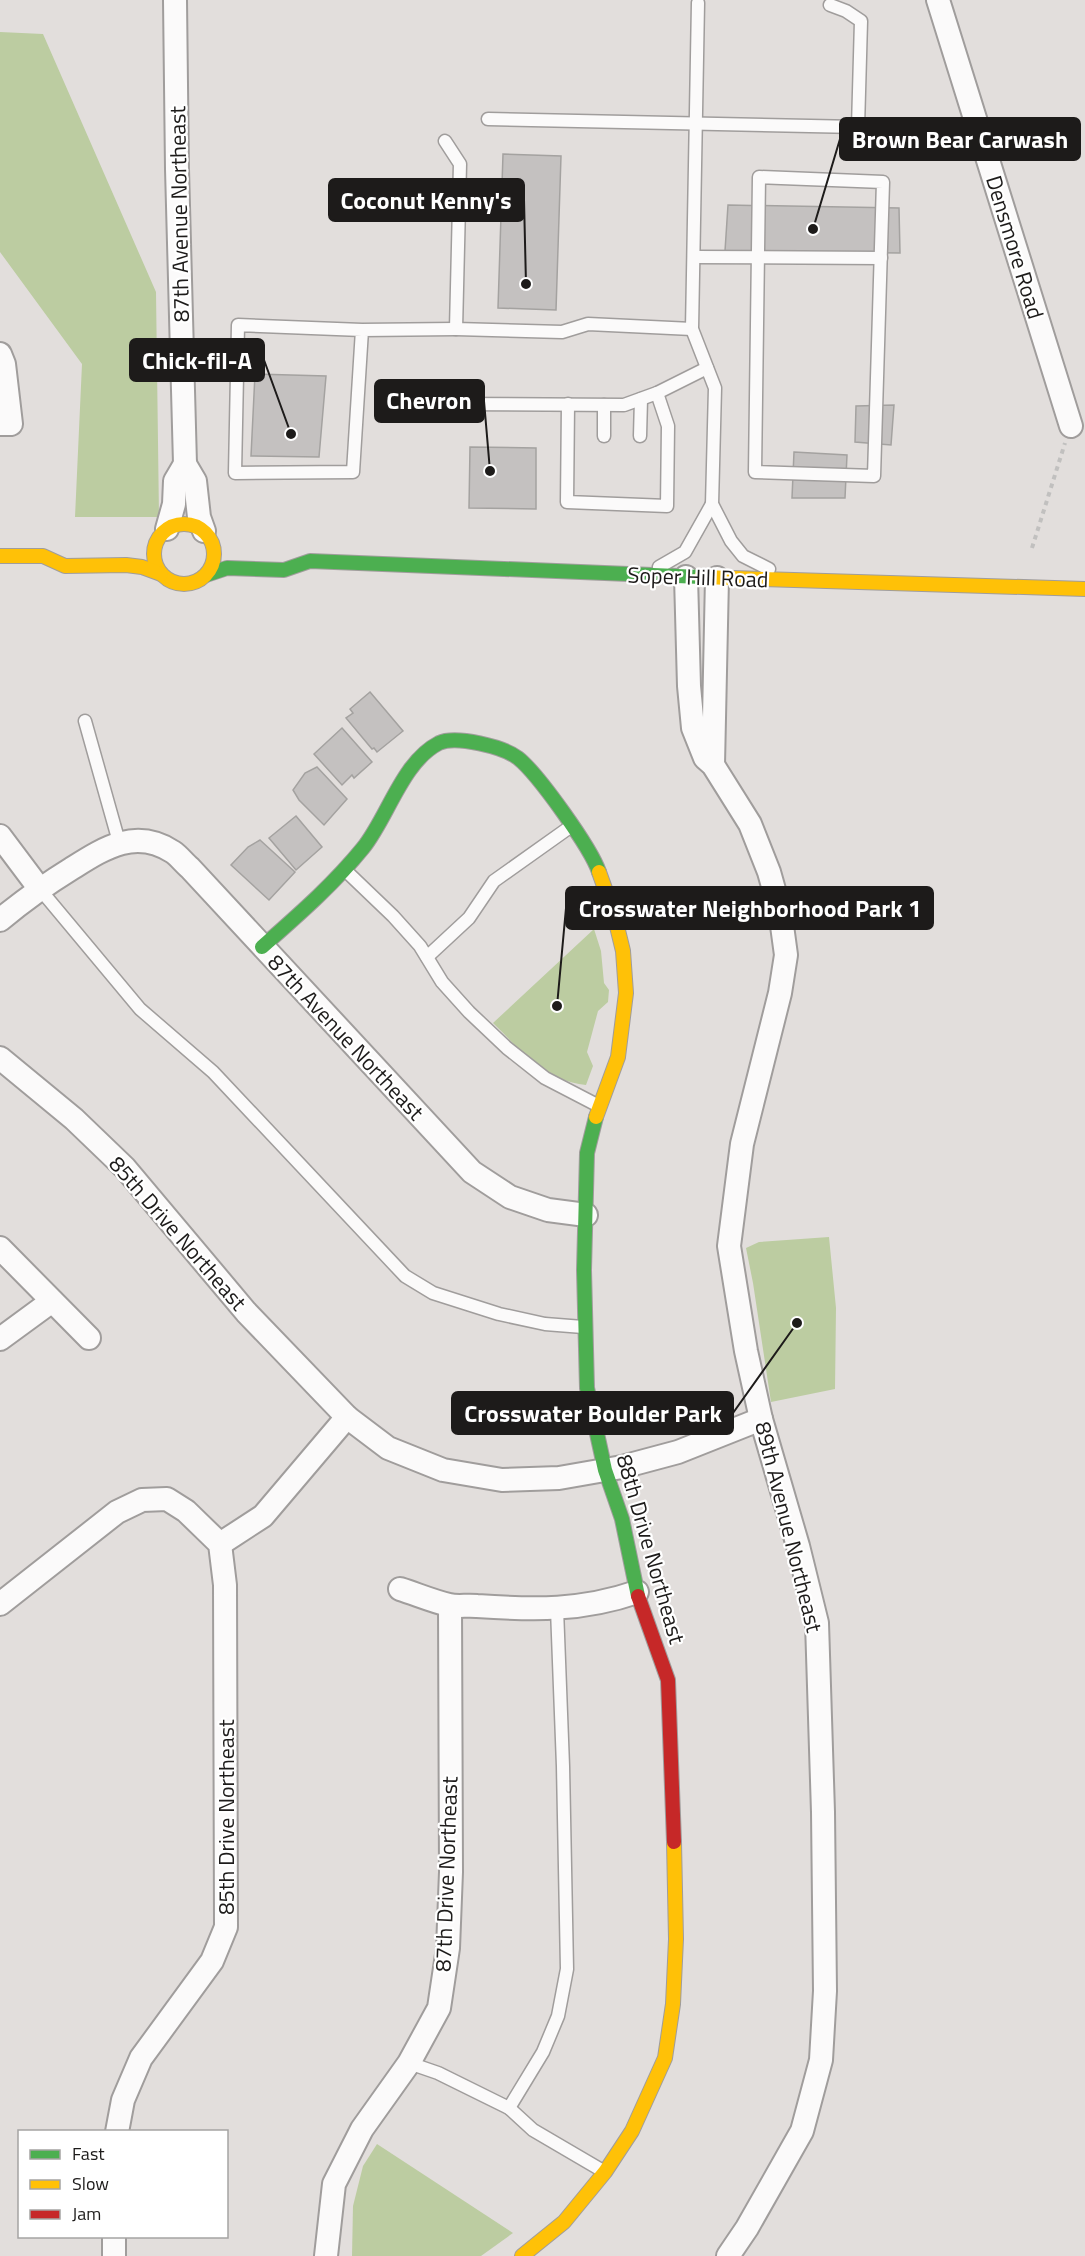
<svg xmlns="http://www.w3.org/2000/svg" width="1085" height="2256" font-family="'Titillium Web',sans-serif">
<rect width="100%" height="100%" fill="#e2dedc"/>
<g fill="#bccca1">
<path d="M0 32 43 34 156 292 159 517H75L82 364 0 252Z"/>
<path d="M594 929 601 951 604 983 609 990 608 1002 598 1011 587 1052 593 1066 586 1085C539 1079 524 1053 493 1023Z"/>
<path d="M829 1237 836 1308 835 1389 771 1402 753 1283 746 1248 759 1242Z"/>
<path d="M377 2144 513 2233 481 2256H352L353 2206 363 2166Z"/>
</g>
<g fill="#c4c1c0" stroke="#a4a2a0" stroke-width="1.5">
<path d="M503 154 561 156 556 310 498 308Z"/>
<path d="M728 205 899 208 900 253 725 251Z"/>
<path d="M255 374 326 376 319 457 251 456Z"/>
<path d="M894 405 891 445 855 442 856 406Z"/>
<path d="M470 447 536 448V509L469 508Z"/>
<path d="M794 452 847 455 845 498H792Z"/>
<path d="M370 692 403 731 377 752 374 748 372 749 346 718 353 713 350 709Z"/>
<path d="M342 728 372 762 354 778 352 775 342 785 314 754Z"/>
<path d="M317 767 347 799 324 825 299 800 293 790 305 773Z"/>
<path d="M296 816 322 847 296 870 269 838Z"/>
<path d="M260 840 295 872 269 900 231 865 248 847Z"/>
</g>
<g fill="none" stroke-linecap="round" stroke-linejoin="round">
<g stroke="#a09d9c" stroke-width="15">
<g id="lane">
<path d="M698 3 692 329 715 388 712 504 731 541 743 556 769 569"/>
<path d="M488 119 858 127 861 21 846 11 830 5"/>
<path d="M445 141 460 164 456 329 562 332 588 324 692 329"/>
<path d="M759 177 883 182 874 476 755 472Z"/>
<path d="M694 257 881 258"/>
<path d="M362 330 353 472 235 473 238 325 362 330 456 329"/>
<path d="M443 404 624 405 657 393 707 368"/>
<path d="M568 404 567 502 667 506 668 426 657 393"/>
<path d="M604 436V405"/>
<path d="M640 436 641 399"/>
<path d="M659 567 685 552 712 504"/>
<path d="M85 721 119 842"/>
<path d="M345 870 393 916 420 946 442 982 469 1012 507 1048 545 1078 597 1105"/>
<path d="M39 888 140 1009 213 1072 405 1276 433 1293 499 1314 545 1324 583 1327"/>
<path d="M427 957 469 918 494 881 570 827"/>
<path d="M409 2063 438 2073 509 2108 533 2130 603 2171"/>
<path d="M509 2108 543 2052 558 2016 567 1969 563 1766 557 1609"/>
</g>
</g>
<g stroke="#a09d9c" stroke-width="26">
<g id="street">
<path d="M175 0 177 169 185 464"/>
<path d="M938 0 1071 426"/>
<path d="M0 354 4 364 11 424H0"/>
<path d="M185 464 195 481 199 517 204 531"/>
<path d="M167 529 174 504 175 481 185 464"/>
<path d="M686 577 689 686 693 728 705 758 713 765 750 824 769 872 780 911 786 955 780 993 742 1144 729 1246 746 1351 761 1419 798 1546 817 1623 823 1812 825 1991 821 2060 802 2131 747 2228 728 2256"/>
<path d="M713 765 717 578"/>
<path d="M0 836 39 888"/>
<path d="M0 920C23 901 45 885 71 869 103 849 135 827 173 852 179 856 184 863 190 868L472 1172 510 1197 548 1210 586 1215"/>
<path d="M0 1058 74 1119 125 1168 246 1312 347 1417 388 1448 443 1470 502 1480 559 1478 622 1467 678 1452 761 1419"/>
<path d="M0 1248 89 1338"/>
<path d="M0 1339 52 1301"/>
<path d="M220 1544 263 1516 347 1417"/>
<path d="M400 1589C416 1594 432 1601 449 1605 457 1607 467 1605 477 1606 534 1610 582 1611 637 1592"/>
<path d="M0 1604 117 1512 142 1500 167 1499 186 1511 220 1544 225 1585 226 1927 212 1961 141 2058 123 2100 117 2132"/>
<path d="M114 2236V2256"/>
<path d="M326 2256 334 2184 362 2129 409 2063 439 2008 448 1948 451 1872 450 1606"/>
</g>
</g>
<g stroke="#a09d9c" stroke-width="16">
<g id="fast">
<path d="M206 575 227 568 284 570 310 561 701 577"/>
<path d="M262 947C297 916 333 885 363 848 388 817 402 762 439 743 456 735 504 747 518 758 538 774 591 848 599 872"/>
<path d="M596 1117 587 1153 584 1270 587 1388 605 1470 622 1519 638 1596"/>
</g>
</g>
<g stroke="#a09d9c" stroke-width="16">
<g id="slow">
<circle cx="184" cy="554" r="30"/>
<path d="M0 556H43L65 566 126 565 142 567 161 574"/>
<path d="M701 577 1085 589"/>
<path d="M596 1117 618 1057 626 993 623 951 614 914 599 872"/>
<path d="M522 2256 564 2222 605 2172 632 2131 665 2058 673 2004 676 1939 674 1842"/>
</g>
</g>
<g stroke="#a09d9c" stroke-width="16">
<path id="jam" d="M638 1596 668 1680 674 1842"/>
</g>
<path stroke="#c1c0bf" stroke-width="4" stroke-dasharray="4.5 4.5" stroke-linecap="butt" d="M1032 548 1065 443"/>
<use href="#lane" stroke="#fbfafa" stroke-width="12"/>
<use href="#street" stroke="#fbfafa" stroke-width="22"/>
<use href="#fast" stroke="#4caf50" stroke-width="14"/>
<use href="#slow" stroke="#ffc107" stroke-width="14"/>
<use href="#jam" stroke="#c62828" stroke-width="14"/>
</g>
<g text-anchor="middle" stroke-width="4.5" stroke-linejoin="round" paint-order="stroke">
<g font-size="22" fill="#1d1b1a" stroke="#fff">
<text transform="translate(179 214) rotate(-91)" y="8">87th Avenue Northeast</text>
<text transform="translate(1015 247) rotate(73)" y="8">Densmore Road</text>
<text transform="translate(698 577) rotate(2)" y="8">Soper Hill Road</text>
<text transform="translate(346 1037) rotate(47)" y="8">87th Avenue Northeast</text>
<text transform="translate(178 1233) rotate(49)" y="8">85th Drive Northeast</text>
<text transform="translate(789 1527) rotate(76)" y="8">89th Avenue Northeast</text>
<text transform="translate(651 1549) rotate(74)" y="8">88th Drive Northeast</text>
<text transform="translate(226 1817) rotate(-90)" y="8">85th Drive Northeast</text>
<text transform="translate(446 1874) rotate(-88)" y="8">87th Drive Northeast</text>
</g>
</g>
<path fill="none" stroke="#1d1b1a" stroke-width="2" d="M813 229L840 139M526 284L524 200M291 434L264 360M490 471L484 401M557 1006L566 908M797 1323L733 1413"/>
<g fill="#1d1b1a" stroke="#fff" stroke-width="2">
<circle cx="813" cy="229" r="6"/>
<circle cx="526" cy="284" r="6"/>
<circle cx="291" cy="434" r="6"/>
<circle cx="490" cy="471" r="6"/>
<circle cx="557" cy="1006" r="6"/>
<circle cx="797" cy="1323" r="6"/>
</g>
<g fill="#1d1b1a" stroke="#1d1b1a" stroke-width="2">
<rect x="840" y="118" width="240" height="42" rx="6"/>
<rect x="329" y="179" width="195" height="42" rx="6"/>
<rect x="130" y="339" width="134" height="42" rx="6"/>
<rect x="375" y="380" width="109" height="42" rx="6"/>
<rect x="566" y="887" width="367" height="42" rx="6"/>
<rect x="452" y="1392" width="281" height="42" rx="6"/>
</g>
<g font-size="24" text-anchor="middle" font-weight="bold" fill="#fff">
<text x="960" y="148">Brown Bear Carwash</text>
<text x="426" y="209">Coconut Kenny's</text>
<text x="197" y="369">Chick-fil-A</text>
<text x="429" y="409">Chevron</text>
<text x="750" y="917">Crosswater Neighborhood Park 1</text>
<text x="593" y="1422">Crosswater Boulder Park</text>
</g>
<rect x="18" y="2130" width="210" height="108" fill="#ffffff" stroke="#a5a4a3" stroke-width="1.5"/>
<rect x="30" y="2150" width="30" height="9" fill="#4caf50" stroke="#a5a4a3" stroke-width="1.5"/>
<text x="72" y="2160" font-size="18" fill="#1d1b1a">Fast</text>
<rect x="30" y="2180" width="30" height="9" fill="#ffc107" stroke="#a5a4a3" stroke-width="1.5"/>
<text x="72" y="2190" font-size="18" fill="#1d1b1a">Slow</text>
<rect x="30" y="2210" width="30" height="9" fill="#c62828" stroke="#a5a4a3" stroke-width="1.5"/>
<text x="72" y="2220" font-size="18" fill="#1d1b1a">Jam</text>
</svg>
